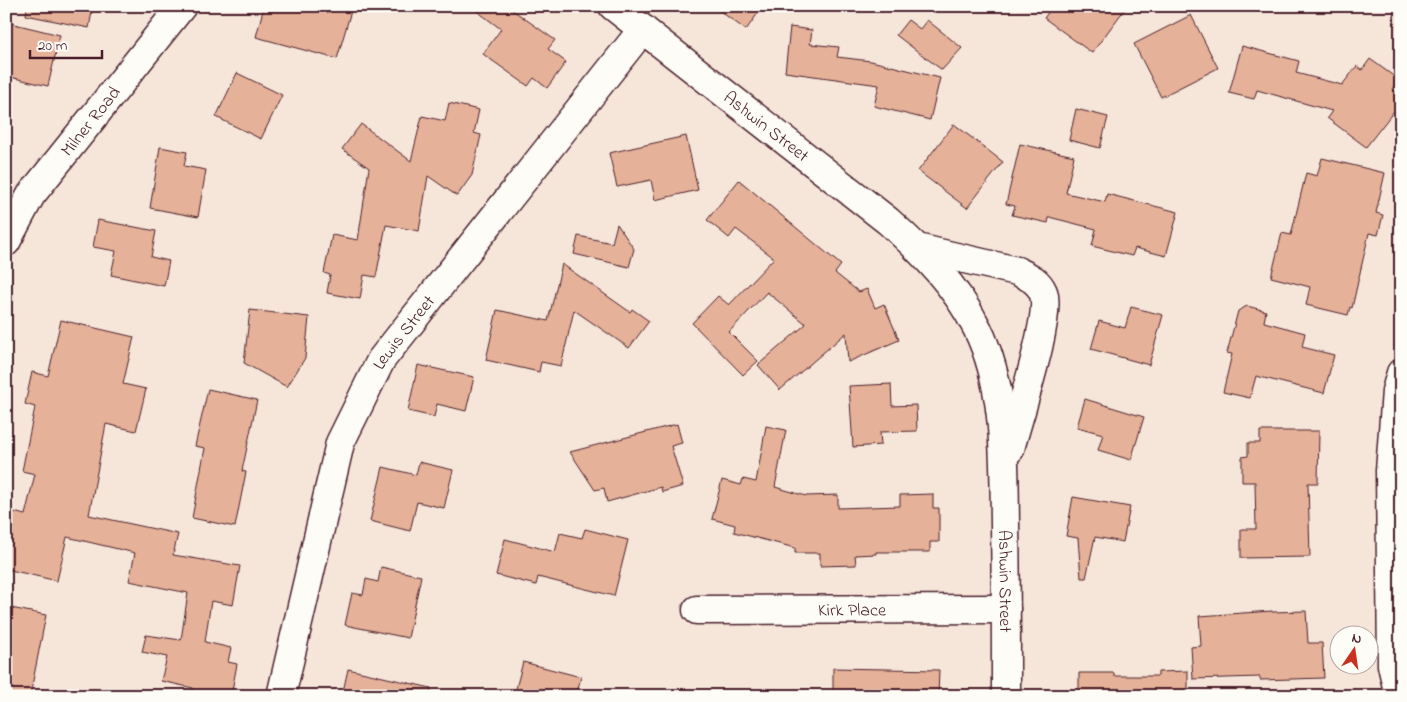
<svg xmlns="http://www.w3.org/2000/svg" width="1407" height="702" font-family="'Indie Flower',sans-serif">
<rect width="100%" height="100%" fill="#f6e6da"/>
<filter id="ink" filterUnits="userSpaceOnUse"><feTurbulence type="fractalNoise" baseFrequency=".02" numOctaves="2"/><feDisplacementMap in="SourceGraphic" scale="10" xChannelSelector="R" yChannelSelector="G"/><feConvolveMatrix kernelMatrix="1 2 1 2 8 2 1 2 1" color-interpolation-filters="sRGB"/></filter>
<g filter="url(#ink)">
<g fill="#e5b198" stroke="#4a1f2b">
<path d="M27 6H93L89 28 26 15Z"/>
<path d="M264 6H333L351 11 337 59 256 37Z"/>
<path d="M470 6H507L555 40 548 49 566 62 547 88 534 78 528 86 483 54 501 29Z"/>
<path d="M713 6H763L746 30Z"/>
<path d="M1053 6H1127L1092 53 1044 18Z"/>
<path d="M1191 15 1218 68 1161 97 1134 44Z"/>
<path d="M908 20 920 29 927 20 962 48 942 70 896 35Z"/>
<path d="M6 22 60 35 48 86 6 76Z"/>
<path d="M790 27 812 30 810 44 839 47 837 57 871 61 940 78 930 120 874 106 879 85 785 72Z"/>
<path d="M1242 46 1299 61 1296 73 1342 85 1357 66 1362 70 1370 59 1399 80 1392 89 1401 96V102L1366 147 1327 118 1332 111 1257 90 1254 99 1229 93Z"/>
<path d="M237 73 282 95 261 139 216 117Z"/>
<path d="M449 103 479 110 474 133 481 135 472 175 457 196 428 176 419 231 386 225 376 277 364 275 360 299 327 293 330 275 324 273 332 235 358 240 369 168 342 149 361 124 411 161 422 116 445 121Z"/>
<path d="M1076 109 1108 117 1100 148 1069 140Z"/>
<path d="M954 124 1003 162 967 208 918 171Z"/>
<path d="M686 136 698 190 655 200 651 180 617 187 609 153Z"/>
<path d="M1020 144 1074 156 1066 193 1105 202 1107 194 1178 212 1166 256 1135 248 1132 256 1092 246 1096 229 1049 217 1048 223 1012 215 1015 206 1006 204Z"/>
<path d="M160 147 187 152 184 166 206 170 198 217 150 208Z"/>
<path d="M1322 158 1385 173 1376 213 1383 215 1378 235 1369 233 1352 308 1350 307 1348 315 1306 305 1310 287 1271 277 1282 233 1291 235 1306 173 1317 176Z"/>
<path d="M739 180 841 265 835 273 859 292 867 289 875 308 884 304 899 340 848 362 846 333 780 390 758 365 806 324 767 292 729 332 758 361 743 375 692 323 718 296 729 305 774 258 736 229 729 238 707 220Z"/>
<path d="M98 220 156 231 151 257 169 261 164 286 111 275 116 251 93 247Z"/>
<path d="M617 224 634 249 629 267 574 254 578 236 612 243Z"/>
<path d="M562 264 630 312 632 309 649 321 629 348 574 310 561 366 541 362 539 372 486 360 497 310 548 321Z"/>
<path d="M1247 306 1266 311 1264 322 1305 333 1302 347 1334 355 1324 393 1256 376 1250 398 1223 392 1232 354 1227 353 1238 311Z"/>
<path d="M1131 307 1163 315 1149 365 1091 349 1099 321 1125 328Z"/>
<path d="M250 310 309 317 305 358 287 387 244 363Z"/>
<path d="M61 320 134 337 123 384 146 389 136 431 106 424 89 515 178 534 173 555 240 566 233 605 211 601 205 642 231 648 228 662 237 664 231 696H191L193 688 161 681 167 657 142 652 146 635 181 640 188 593 129 581 135 553 67 537 57 581 6 569V529L10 511 25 515 35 474 22 471 35 407 25 404 32 372 48 376Z"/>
<path d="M418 365 474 377 466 411 437 404 434 417 408 411Z"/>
<path d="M891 384 892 406 916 405 917 431 880 432 881 445 853 447 849 386Z"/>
<path d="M208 389 257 400 242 471 246 472 235 527 192 518 205 448 195 446Z"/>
<path d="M1085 399 1144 417 1131 460 1098 450 1103 434 1077 427Z"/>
<path d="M677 424 682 443 671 446 683 486 662 492 661 487 607 502 604 488 595 490 570 452Z"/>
<path d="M766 426 786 430 775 487 806 496 838 495V508L900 506V495L933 494V508H939V542H930V552H876V554L855 555 856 565 820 566V553H795V548L734 532 735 525 712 519 722 480 741 485 743 479 756 482Z"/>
<path d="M1260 431H1319L1318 483H1308L1310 557 1241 558V529H1256L1255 482H1242V457L1248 456V443H1260Z"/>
<path d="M419 462 453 470 444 508 417 502 410 531 370 521 383 467 416 475Z"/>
<path d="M1073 497 1130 507 1123 542 1095 537 1086 578H1081L1078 538 1066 536Z"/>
<path d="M585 529 628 540 614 596 538 577 536 585 496 575 505 539 555 552 560 533 582 538Z"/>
<path d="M381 567 421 576 408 638 345 625 352 593 363 595 366 579 378 582Z"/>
<path d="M6 607 46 615 30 696H6Z"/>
<path d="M1272 611V612L1306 611 1308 643H1322L1324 678 1260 680V677L1193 679 1191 647 1201 646 1199 616Z"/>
<path d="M523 662 581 677 576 696H514Z"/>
<path d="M833 668 939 670 938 696H833Z"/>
<path d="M348 669 431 688 430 696H342Z"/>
<path d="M1188 671V696H1079V673H1114V676H1158V672Z"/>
</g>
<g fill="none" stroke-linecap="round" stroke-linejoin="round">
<g stroke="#4a1f2b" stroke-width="31">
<g id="minor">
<path id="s1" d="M613 6 888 221C923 252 956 286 977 328 1007 389 1004 460 1005 525 1006 582 1006 639 1006 696"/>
<path id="s2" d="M6 242 31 195 182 6"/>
<path d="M917 248 1017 271C1027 276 1038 280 1043 292 1053 314 1017 421 1010 449"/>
<path id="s3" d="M697 610 1006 609"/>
<path id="s4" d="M281 696 340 443 381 360 643 29"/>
<path d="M1399 696 1392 665 1390 471 1396 391 1401 373"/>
</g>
</g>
<use href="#minor" stroke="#fdfcf7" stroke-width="28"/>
</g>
</g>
<g text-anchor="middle" stroke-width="5" stroke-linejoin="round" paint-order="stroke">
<g font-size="18" fill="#4a1f2b" stroke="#fdfcf7">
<text dy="6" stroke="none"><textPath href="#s2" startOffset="148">Milner Road</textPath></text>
<text dy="6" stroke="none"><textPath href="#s1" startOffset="195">Ashwin Street</textPath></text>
<text dy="6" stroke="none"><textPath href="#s4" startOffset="388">Lewis Street</textPath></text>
<text dy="6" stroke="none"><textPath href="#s1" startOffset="746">Ashwin Street</textPath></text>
<text dy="6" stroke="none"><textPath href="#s3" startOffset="155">Kirk Place</textPath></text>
</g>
</g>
<rect width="1407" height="702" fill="none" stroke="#fdfcf7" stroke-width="25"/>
<rect x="12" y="12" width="1382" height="677" fill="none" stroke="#4a1f2b" stroke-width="2" filter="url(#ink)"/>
<g transform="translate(1354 650) rotate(13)"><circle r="24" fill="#fdfcf7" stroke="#b5a4a5"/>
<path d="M0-4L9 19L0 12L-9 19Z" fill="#c8321e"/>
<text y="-8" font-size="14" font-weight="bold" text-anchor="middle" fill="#4a1f2b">N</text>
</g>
<path d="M30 50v8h72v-8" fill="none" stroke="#4a1f2b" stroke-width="2.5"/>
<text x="38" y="50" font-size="15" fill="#4a1f2b" stroke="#fdfcf7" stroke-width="4" paint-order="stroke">20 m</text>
</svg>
